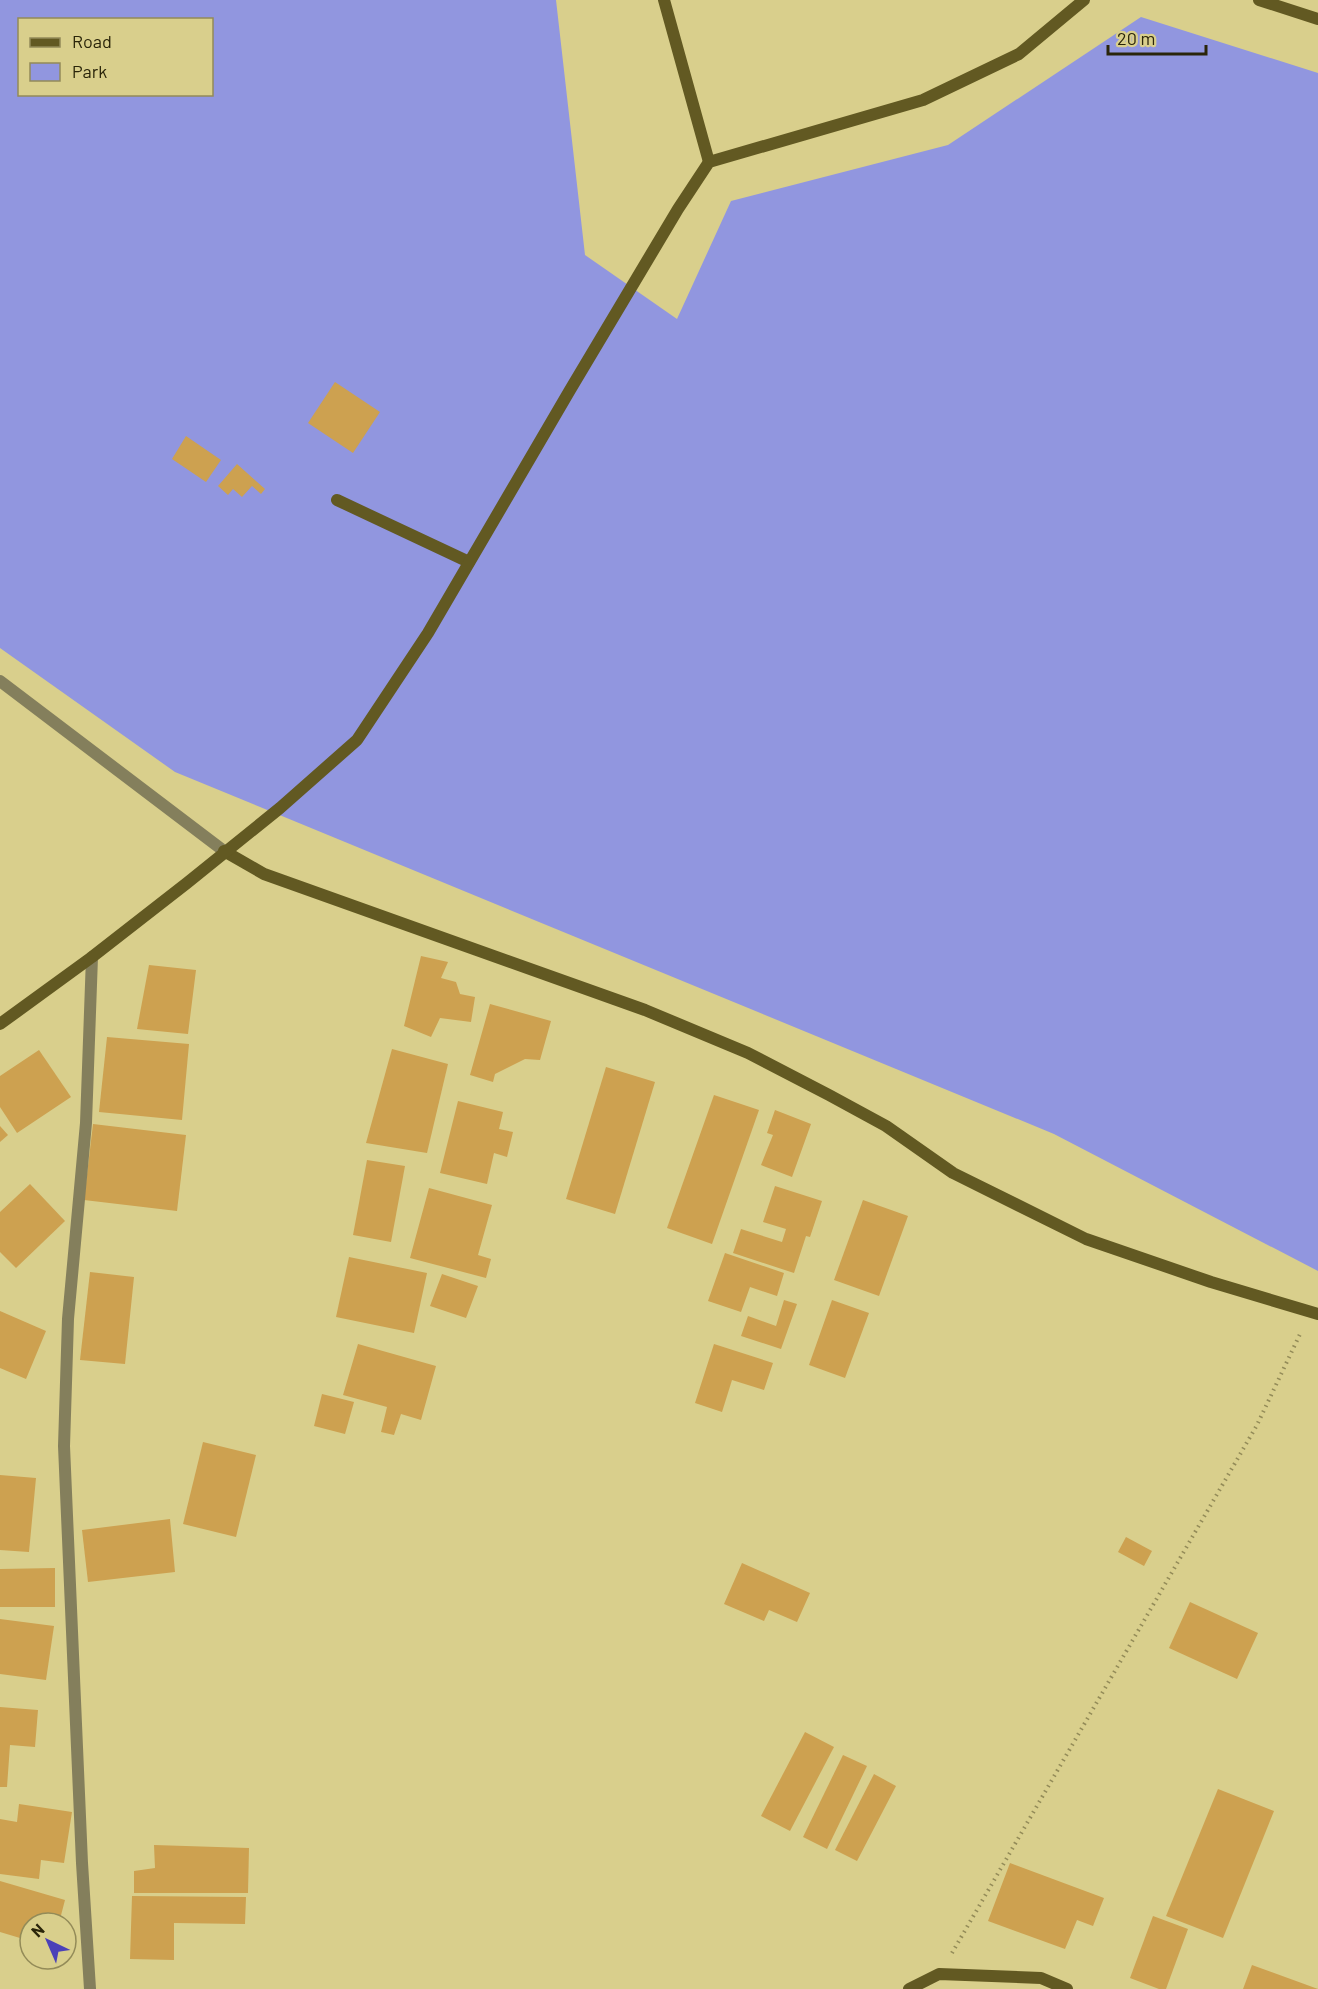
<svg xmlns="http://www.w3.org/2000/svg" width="1318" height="1989" font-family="Barlow,sans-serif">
<rect width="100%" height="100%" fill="#d9cf8c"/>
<path fill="#9196df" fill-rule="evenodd" d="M0 0H556L585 255 677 319 731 201 948 145 1141 17 1318 73V1271L1054 1134 175 772 0 648ZM20 20H212V94H20Z"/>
<g fill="#cda150">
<path d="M335 382 380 412 353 453 308 423Z"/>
<path d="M186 436 221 460 206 482 172 459Z"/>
<path d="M237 464 265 489 261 494 252 486 242 497 233 489 228 495 218 486Z"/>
<path d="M421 956 448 962 441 978 456 982 460 994 475 997 471 1022 440 1018 431 1037 404 1026Z"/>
<path d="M149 965 196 970 188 1034 137 1029Z"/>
<path d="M490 1004 551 1021 540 1060 525 1059 495 1074 493 1082 470 1075Z"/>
<path d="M107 1037 189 1044 182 1120 99 1112Z"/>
<path d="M392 1049 448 1064 427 1153 366 1143Z"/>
<path d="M39 1050 71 1097 17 1133 0 1107V1076Z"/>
<path d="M606 1067 655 1082 615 1214 566 1199Z"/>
<path d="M714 1095 759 1110 712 1244 667 1228Z"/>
<path d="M458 1101 503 1112 499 1129 513 1132 507 1157 494 1153 487 1184 440 1173Z"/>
<path d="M775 1110 811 1124 792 1177 761 1165 773 1135 767 1133Z"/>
<path d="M93 1124 186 1135 177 1211 84 1200Z"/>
<path d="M0 1126 8 1135 0 1142Z"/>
<path d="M367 1160 405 1166 391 1242 353 1235Z"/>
<path d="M30 1184 65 1221 16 1268 0 1252V1212Z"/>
<path d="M775 1186 822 1201 810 1237 806 1236 794 1273 733 1253 741 1229 782 1242 786 1229 763 1222Z"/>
<path d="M429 1188 492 1205 478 1255 491 1259 486 1278 410 1258Z"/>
<path d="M863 1200 908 1216 879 1296 834 1280Z"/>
<path d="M725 1253 784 1273 777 1296 750 1287 741 1312 708 1301Z"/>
<path d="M349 1257 427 1273 414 1333 336 1317Z"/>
<path d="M90 1272 134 1277 125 1364 80 1360Z"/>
<path d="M442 1274 478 1286 466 1318 430 1306Z"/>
<path d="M784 1300 797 1304 781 1349 741 1336 748 1316 776 1326Z"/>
<path d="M832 1300 869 1313 845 1378 809 1365Z"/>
<path d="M0 1311 46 1331 26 1379 0 1368Z"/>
<path d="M358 1344 436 1366 421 1420 401 1414 394 1435 381 1432 387 1407 343 1395Z"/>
<path d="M714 1344 773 1363 764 1390 732 1380 722 1412 695 1403Z"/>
<path d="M322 1394 354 1402 345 1434 314 1426Z"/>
<path d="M203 1442 256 1455 236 1537 183 1524Z"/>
<path d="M0 1475 36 1478 29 1552 0 1550Z"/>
<path d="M170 1519 175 1572 88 1582 82 1530Z"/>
<path d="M1126 1537 1152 1551 1144 1566 1118 1552Z"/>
<path d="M742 1563 810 1593 797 1622 769 1610 764 1621 724 1604Z"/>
<path d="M55 1568V1607H0V1569Z"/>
<path d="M1190 1602 1258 1633 1237 1679 1169 1648Z"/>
<path d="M0 1619 54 1626 46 1680 0 1674Z"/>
<path d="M0 1707 38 1710 35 1747 10 1745 7 1787H0Z"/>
<path d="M805 1732 834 1747 790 1831 761 1816Z"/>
<path d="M843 1755 867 1766 827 1849 803 1837Z"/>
<path d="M874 1774 896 1786 857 1861 835 1850Z"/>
<path d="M1218 1789 1274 1811 1223 1938 1166 1916Z"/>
<path d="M19 1804 72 1812 64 1863 41 1860 39 1879 0 1874V1819L17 1822Z"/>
<path d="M154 1845 249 1848 248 1893H134V1871L155 1868Z"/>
<path d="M1010 1863 1104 1898 1093 1926 1077 1920 1065 1949 988 1921Z"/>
<path d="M0 1881 65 1900 59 1923H30V1941L0 1932Z"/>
<path d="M132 1896 246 1897 245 1924 174 1923V1960L130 1959Z"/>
<path d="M1153 1916 1188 1929 1166 1989H1159L1130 1978Z"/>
<path d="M1252 1965 1318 1989H1243Z"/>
</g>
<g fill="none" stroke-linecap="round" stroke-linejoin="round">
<path stroke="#938b58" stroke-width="4" stroke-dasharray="1.5 4.5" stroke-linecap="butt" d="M952 1953 1257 1425 1301 1332"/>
<g stroke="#847f5c" stroke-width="12">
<path d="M0 681 224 851"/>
<path d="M90 1989 82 1863 64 1446 68 1319 86 1123 92 957"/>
</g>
<g stroke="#625922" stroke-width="12">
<path d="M664 0 709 162"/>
<path d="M1259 0 1318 19"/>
<path d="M337 500 469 562"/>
<path d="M224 851 264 874 645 1010 748 1053 829 1095 886 1126 953 1173 1086 1239 1211 1282 1318 1314"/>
<path d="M0 1024 92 957 187 883 280 808 357 740 428 633 570 390 678 209 709 162 923 100 1019 54 1084 0"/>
<path d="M909 1989 939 1974 1041 1978 1067 1989"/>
</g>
</g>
<rect x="18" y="18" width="195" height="78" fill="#d9cf8c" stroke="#938b58" stroke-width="1.5"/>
<rect x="30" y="38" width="30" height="9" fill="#625922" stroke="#938b58" stroke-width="1.5"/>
<text x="72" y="48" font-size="18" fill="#2a250a">Road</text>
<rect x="30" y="63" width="30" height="18" fill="#9196df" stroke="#938b58" stroke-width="1.5"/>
<text x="72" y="78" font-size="18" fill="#2a250a">Park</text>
<g transform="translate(48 1941) rotate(316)"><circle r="28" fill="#d9cf8c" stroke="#938b58" stroke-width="1.5"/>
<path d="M0-4.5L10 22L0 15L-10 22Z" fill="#4b41b8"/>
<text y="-9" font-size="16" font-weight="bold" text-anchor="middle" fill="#2a250a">N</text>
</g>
<path d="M1108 45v9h98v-9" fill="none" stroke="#2a250a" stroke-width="3"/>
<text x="1117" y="45" font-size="18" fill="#2a250a" stroke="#d9cf8c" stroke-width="4.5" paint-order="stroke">20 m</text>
</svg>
